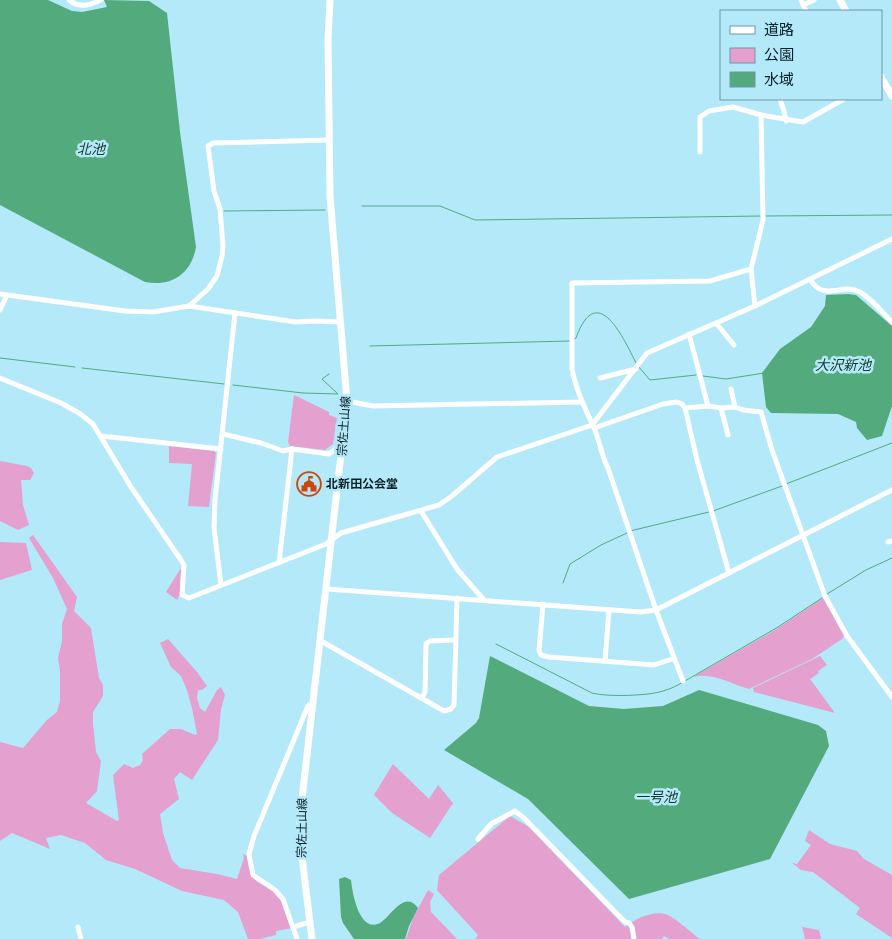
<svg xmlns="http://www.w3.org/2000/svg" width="892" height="939" font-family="'DM Sans','Noto Sans JP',sans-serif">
<rect width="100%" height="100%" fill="#b3e9f9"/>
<g fill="#e4a0cf">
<path d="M294 395 329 412V415L337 418 333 444 325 450 290 446 288 442Z"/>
<path d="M169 446 214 451 216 453 209 507 188 506 192 464 169 463Z"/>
<path d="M0 461 27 466 31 468 34 473 30 480H21L23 505 29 525 18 530 0 521Z"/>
<path d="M33 535 77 597 74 611 91 628 99 678 103 685V696L93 712V724L96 752 101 761 97 791 86 803 117 821 119 820 113 775 124 764 133 768 140 765 143 760 142 754 170 729H181L195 735 197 734 192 708 187 690 181 676 171 667 160 643 168 639 197 672 207 686 202 690H198L197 698 200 708 205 712 217 690 221 687 225 695 221 709 218 740 192 780 180 772 174 779 179 799 160 814 163 833 172 860 180 868 217 874 237 879 244 858 243 854 247 856C251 893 264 876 280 898 286 906 288 919 292 928L276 931V935L260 939H248L238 912 224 900 182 891 135 869 106 860 85 843 61 835 46 838 50 849 12 833 0 841V742L23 748 47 720 57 712 60 701V671L58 658 62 641V624L67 609 53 578 29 538Z"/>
<path d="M0 542 26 543 32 570 0 580Z"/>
<path d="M181 568 180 594 177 600 166 592Z"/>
<path d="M823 598 845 634 842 639 812 659 749 689C731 684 712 672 693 677L775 630Z"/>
<path d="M820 656 827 665 818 671 819 673 810 679 835 713 754 692 753 688Z"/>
<path d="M393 764 429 799 438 785 453 803 430 838 392 813 374 795Z"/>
<path d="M510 816 529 827 625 927C635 919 652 911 665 914 672 915 693 934 700 939H669L664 936 662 939H475L478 935 437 890 439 875Z"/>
<path d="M809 830 830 844 857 851 864 859 892 875V938L856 914 860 908 813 872 801 870 792 863 797 864 811 845 805 841Z"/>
<path d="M428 890 434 894 430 902 431 912 457 939H406L413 918Z"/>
<path d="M802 927 819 930 821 939H805Z"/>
</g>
<g fill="#53aa7c">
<path d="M0 0H48L72 11 82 12 107 7 104 0 149 1 167 13 180 132 196 247C191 274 172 287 145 282L0 205Z"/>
<path d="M848 294 856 295 892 326V406L882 436 867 440 857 428 856 422 838 414 771 413 766 407 762 373 780 349 811 327 825 306 826 295Z"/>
<path d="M490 656 589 706 624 709 663 706 699 690 818 725 826 731 829 746 770 859 629 899 528 799 444 750 476 723 479 718Z"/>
<path d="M345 877 351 880C352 891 359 934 380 923 390 918 404 889 418 908L409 926 405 939H354L343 923 341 917 339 879Z"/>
</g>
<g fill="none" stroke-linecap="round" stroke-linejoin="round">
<g stroke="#53aa7c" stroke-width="1">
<path d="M362 206H440L475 220 762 216"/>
<path d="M224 211 325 210"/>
<path d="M766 216 892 215"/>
<path d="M574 339 576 338C597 280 623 337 636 363"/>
<path d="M370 346 570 341"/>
<path d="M0 358 75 367"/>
<path d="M638 366 650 380 696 375"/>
<path d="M82 368 224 384"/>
<path d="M703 376 726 379 764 373"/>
<path d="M233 385 303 393 338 394 322 379 329 374"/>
<path d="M786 484 892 443"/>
<path d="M713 511 782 486"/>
<path d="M630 531 709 512"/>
<path d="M563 583 570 564 601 545 627 533"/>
<path d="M827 594 866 570 892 558"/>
<path d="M496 644 592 693C607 697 648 696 663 691 671 689 678 685 685 681L778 627 822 598"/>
</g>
<g stroke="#fff" stroke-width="5">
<path d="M69 0C80 9 90 5 101 0"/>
<path d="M801 0 806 11"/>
<path d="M803 5 814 0"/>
<path d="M780 99 784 111 786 121"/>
<path d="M700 152V117L709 111 733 107 761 115 803 122 844 99"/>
<path d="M751 269 755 306"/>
<path d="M810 279C824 303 841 282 860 292 872 299 882 312 892 322"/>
<path d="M0 294 125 311 153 312 189 306 296 322 317 321 341 322"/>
<path d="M189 306 208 289 217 276 222 256 223 246 220 209 214 191 208 146 213 143 328 140"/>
<path d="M0 310 7 295"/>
<path d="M716 323 734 345"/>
<path d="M689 334 708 406"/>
<path d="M0 378 61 403 79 413 93 424 131 487 181 560 184 565 182 595 189 598 326 544 341 533 439 505 452 496 497 457 592 425 647 353 755 306 892 239"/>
<path d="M600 378 636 369"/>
<path d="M731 389 735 407"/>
<path d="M347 401 373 406 581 402"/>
<path d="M685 408 708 406 721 408 735 407 743 410 761 412 772 450 825 596 847 636 892 697"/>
<path d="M721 408 728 435"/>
<path d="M594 428 663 404 677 402 682 404 685 408 697 460 729 573"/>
<path d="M223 434 261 443 283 451 292 449 329 454 337 448H343"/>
<path d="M101 436 221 449"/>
<path d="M421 511 457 569 484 600"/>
<path d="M888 542 892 541"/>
<path d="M279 563 292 449"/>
<path d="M221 585 214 528 215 500 235 313"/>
<path d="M327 589 640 612 656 610 892 490"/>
<path d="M543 604 539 651 541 655 549 657 654 665 672 659"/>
<path d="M321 641 444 711 451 709 454 705 457 598"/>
<path d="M605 661 609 610"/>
<path d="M683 681 656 610 608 468C601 455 600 441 594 428 585 408 576 390 572 369V283L710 281 751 269 763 220 761 115"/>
<path d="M422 698 425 692 426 644 430 641 455 640"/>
<path d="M478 839 491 824 515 811 524 818 625 922 629 923 632 927 634 939"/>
<path d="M78 927 81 939"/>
<path d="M293 927 310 922"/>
<path d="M297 939 283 899 275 890 253 875 249 854 254 836 308 706 313 702"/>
</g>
<g stroke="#fff" stroke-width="7">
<path d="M840 0 846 11"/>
<path d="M881 77 892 96"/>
<path d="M312 939 301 849 300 817 347 401 330 196 328 40 330 0"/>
</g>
</g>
<defs>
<g id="civic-ring" transform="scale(1.25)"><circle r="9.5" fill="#b3e9f9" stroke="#cc460e" stroke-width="1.5"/><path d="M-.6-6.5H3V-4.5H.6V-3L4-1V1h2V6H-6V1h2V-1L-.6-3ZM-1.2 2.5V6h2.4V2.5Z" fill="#cc460e"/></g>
</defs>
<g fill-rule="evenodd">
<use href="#civic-ring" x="309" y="484"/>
</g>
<g text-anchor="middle" stroke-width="5" stroke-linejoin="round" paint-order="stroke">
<g font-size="12" fill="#0a1f25" stroke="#b3e9f9">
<text transform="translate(344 426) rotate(-86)" y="4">宗佐土山線</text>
<text transform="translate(302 828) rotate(-89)" y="4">宗佐土山線</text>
</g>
<g font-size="12" font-weight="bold" fill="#0a1f25" stroke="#b3e9f9" text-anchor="start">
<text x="326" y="488">北新田公会堂</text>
</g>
<g font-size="14" font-style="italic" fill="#153b28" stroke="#b3e9f9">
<text x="91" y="154">北池</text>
<text x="843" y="370">大沢新池</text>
<text x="656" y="802">一号池</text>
</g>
</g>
<rect x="720" y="10" width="162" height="90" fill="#b3e9f9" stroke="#6f98a4"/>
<rect x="730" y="26" width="25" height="8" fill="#ffffff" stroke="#6f98a4"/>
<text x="764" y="35" font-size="15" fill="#0a1f25">道路</text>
<rect x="730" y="48" width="25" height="15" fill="#e4a0cf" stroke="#6f98a4"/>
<text x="764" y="60" font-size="15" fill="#0a1f25">公園</text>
<rect x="730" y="72" width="25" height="15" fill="#53aa7c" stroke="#6f98a4"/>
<text x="764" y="85" font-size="15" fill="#0a1f25">水域</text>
</svg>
